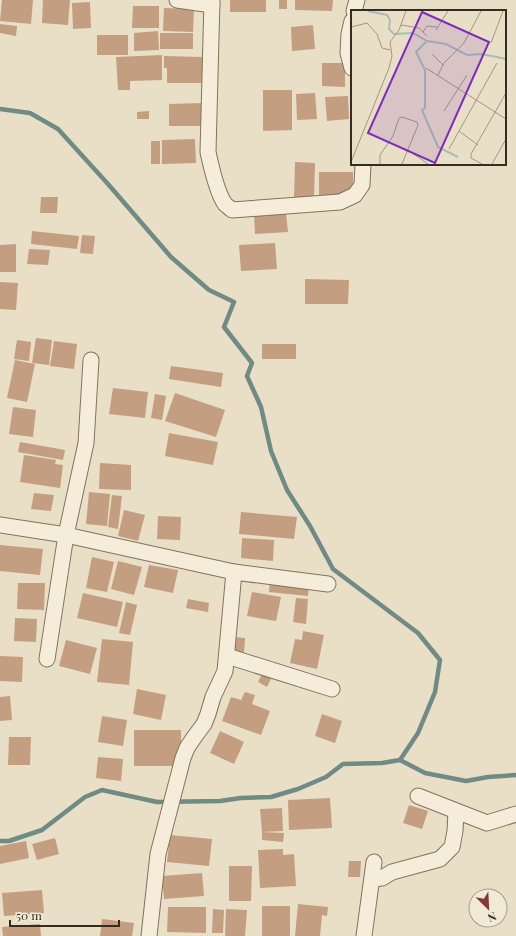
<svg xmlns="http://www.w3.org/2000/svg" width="516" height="936" font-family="'Playfair Display',serif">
<rect width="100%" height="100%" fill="#e9dfc7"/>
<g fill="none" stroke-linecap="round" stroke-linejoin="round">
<g stroke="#6f8b84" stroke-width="4.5">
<path d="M0 109 30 113 58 129 108 184 171 257 209 290 234 302 224 327 252 363 247 376 261 407 271 451 287 490 310 526 333 569 418 633 440 660 435 692 418 733 400 760"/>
<path d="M0 841H9L42 830 85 797 102 790 157 802 220 801 241 798 271 797 298 789 326 777 343 764 382 763 400 760 425 773 466 781 488 777 516 775"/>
</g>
</g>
<g fill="#c39e81">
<path d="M2 0H33L31 24 0 21Z"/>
<path d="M43 0H70L68 25 42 23Z"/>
<rect x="230" y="0" width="36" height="12"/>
<rect x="279" y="0" width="8" height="9"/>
<path d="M295 0H333L332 11 295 10Z"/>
<path d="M90 2 91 28 73 29 72 3Z"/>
<path d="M133 6H159V28H132Z"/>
<path d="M164 8 194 9 193 32 163 31Z"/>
<path d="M0 24 17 26 16 36 0 33Z"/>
<path d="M313 25 315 49 292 51 291 27Z"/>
<path d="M158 31 159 50 134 51V33Z"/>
<rect x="160" y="33" width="33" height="16"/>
<rect x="97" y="35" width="31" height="20"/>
<path d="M162 55V80L130 81V90H118L116 57Z"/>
<path d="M164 56 202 57V83H167V68H164Z"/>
<path d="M322 63H345V87L322 86Z"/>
<path d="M263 90H292V130L263 131Z"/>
<path d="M315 93 317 119 297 120 296 94Z"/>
<path d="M348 96 349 119 327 121 325 97Z"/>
<path d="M202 103V126H169V104Z"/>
<path d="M149 111V119H137V112Z"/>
<path d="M195 139 196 163 162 164V140Z"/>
<rect x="151" y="141" width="9" height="23"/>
<path d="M295 162 315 163 314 198 294 197Z"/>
<rect x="319" y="172" width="34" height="23"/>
<path d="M41 197H58L57 213H40Z"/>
<path d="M286 213 288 232 255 234 254 215Z"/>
<path d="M32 231 79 236 77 249 31 244Z"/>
<path d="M82 235 95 236 93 254 80 253Z"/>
<path d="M275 243 277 269 241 271 239 245Z"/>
<path d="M16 244V272H0V245Z"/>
<path d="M29 249 50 250 48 265 27 264Z"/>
<path d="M305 279 349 280 348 304H305Z"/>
<path d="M0 282 18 283 16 310 0 309Z"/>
<path d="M36 338 52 340 49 365 32 363Z"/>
<path d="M17 340 31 342 29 361 14 359Z"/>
<path d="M54 341 77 344 74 369 50 366Z"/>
<rect x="262" y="344" width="34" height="15"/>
<path d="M15 360 35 364 27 402 7 398Z"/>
<path d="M171 366 223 373 221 387 169 379Z"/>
<path d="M113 388 148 392 145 418 109 414Z"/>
<path d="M175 393 225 410 216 437 165 421Z"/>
<path d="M155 394 166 396 162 420 151 418Z"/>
<path d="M13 407 36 410 33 437 9 434Z"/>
<path d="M169 433 218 442 213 465 165 456Z"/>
<path d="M20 442 65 450 63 460 18 452Z"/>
<path d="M24 455 56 460 55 464 63 465 60 488 20 482Z"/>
<path d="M100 463 131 465V490L99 489Z"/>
<path d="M89 492 110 494 107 526 86 524Z"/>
<path d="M34 493 54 495 51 511 31 509Z"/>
<path d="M112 495 122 496 118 529 108 527Z"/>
<path d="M124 510 145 515 138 541 118 536Z"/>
<path d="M241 512 297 517 294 539 239 534Z"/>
<path d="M158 516 181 517 180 540 157 539Z"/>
<path d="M242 538 274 540 273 561 241 558Z"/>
<path d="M0 545 43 549 40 575 0 571Z"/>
<path d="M92 557 114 562 107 592 86 588Z"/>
<path d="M118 561 142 567 134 595 111 589Z"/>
<path d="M149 565 178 570 173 593 144 587Z"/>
<path d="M270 580 309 583 308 596 269 592Z"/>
<path d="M18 583H45L44 610 17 609Z"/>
<path d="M252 592 281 597 276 621 247 616Z"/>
<path d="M83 593 123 602 117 627 77 618Z"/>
<path d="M296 598 308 599 306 624 293 622Z"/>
<path d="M188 599 209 603 208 612 186 608Z"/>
<path d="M126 602 137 605 130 635 119 633Z"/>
<path d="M15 618 37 619 36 642 14 641Z"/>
<path d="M303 631 324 635 317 669 290 663 295 639 302 640Z"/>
<path d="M234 637 245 638 244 653 233 652Z"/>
<path d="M102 639 133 642 129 685 97 682Z"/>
<path d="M66 640 97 648 90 674 59 666Z"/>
<path d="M0 656 23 657 22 682 0 681Z"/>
<path d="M262 674 271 679 267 687 258 682Z"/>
<path d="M137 689 166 695 161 720 133 714Z"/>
<path d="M245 692 255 695 252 704 270 711 261 735 222 721 231 697 241 700Z"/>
<path d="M10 696 12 720 0 721V697Z"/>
<path d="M322 714 342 721 335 743 315 736Z"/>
<path d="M102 716 127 720 123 746 98 742Z"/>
<rect x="134" y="730" width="47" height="36"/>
<path d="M220 731 244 742 234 764 210 753Z"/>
<path d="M9 737H31L30 765H8Z"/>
<path d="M98 757 123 759 121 781 96 778Z"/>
<path d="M330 798 332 828 289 830 288 800Z"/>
<path d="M409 805 428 811 422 829 403 823Z"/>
<path d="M282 808 283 831 262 832 260 809Z"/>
<path d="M262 832 284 833 283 842 262 840Z"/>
<path d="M170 835 212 839 209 866 167 862Z"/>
<path d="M55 838 59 854 37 860 32 844Z"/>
<path d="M26 841 29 858 0 864V846Z"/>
<path d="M283 849V855L294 854 296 886 260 888 258 850Z"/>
<path d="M349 861H361L360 877H348Z"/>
<path d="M229 866H252L251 901H229Z"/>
<path d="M202 873 204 896 164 899 162 876Z"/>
<path d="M42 890 44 913 4 916 2 893Z"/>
<path d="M298 904 328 907 327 916 322 915 320 936H295Z"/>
<rect x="262" y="906" width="28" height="30"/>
<path d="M168 907H206V933L167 932Z"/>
<path d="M213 909 224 910 223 933H212Z"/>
<path d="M226 909 247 910 245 936H225Z"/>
<path d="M102 919 134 923 132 936H100Z"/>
<path d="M40 924 41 936H3L2 927Z"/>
</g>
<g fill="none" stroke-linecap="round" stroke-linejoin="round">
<g stroke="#83725e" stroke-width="17">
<g id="minor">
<path d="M177 0 212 5"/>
<path d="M212 0 208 152C211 166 217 193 225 204 227 206 230 208 232 210L340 202 355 195 362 185 363 164"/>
<path d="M354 11 357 0"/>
<path d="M352 21 349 34 348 53 352 68"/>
<path d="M0 525 66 535 234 572 328 584"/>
<path d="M227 656 332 689"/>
<path d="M47 659 66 535 86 443 91 360"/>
<path d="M418 796 487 823 516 814"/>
<path d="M372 879 382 878 392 872 440 859 452 847 455 831 456 811"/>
<path d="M149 936 158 854 183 758 187 748 195 736 204 724 208 714 213 697 225 671 234 572"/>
<path d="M364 936 374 862"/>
</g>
</g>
<use href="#minor" stroke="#f5edd9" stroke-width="15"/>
</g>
<g transform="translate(351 10)">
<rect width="155" height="155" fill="#e9dfc7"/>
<path fill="none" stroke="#a8bdb7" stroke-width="2" d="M17 1 36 5 39 10 38 19 43 24 62 23 76 31 95 34 116 45 131 44 155 49M75 32 65 42 74 60V98L71 100 87 137 107 147"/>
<path fill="none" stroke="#a19784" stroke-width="1" d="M50 15 68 18 76 26M0 17 16 13 26 24 31 38 39 40M85 20 97 1M72 22 76 16 86 17M140 33 152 1M81 44 92 55M75 58 155 109M87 65 93 53 113 33 130 1M93 101 116 65M108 121 127 135M98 139 146 53M57 140 77 154M0 152 38 58 41 46 39 32 48 20 55 1M29 154V145L42 126 48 108 51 107 66 112 67 115 51 154M131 154 120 148V144L155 83M141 154 155 129"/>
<path fill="#7b2cbf" fill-opacity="0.15" stroke="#7b2cbf" stroke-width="2" d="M71 2 138 32 84 153 17 123Z"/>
<rect width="155" height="155" fill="none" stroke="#352b20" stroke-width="2"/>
</g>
<g transform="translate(488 908) rotate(156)"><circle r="19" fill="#f1ead6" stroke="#a69e8d"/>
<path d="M0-3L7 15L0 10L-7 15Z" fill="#8a3636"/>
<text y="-6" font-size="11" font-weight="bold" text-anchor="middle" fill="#352b20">N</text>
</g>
<path d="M10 920v6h109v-6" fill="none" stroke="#352b20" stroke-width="2"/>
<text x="16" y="920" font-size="12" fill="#352b20" stroke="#f1ead6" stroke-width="3" paint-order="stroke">50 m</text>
</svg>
